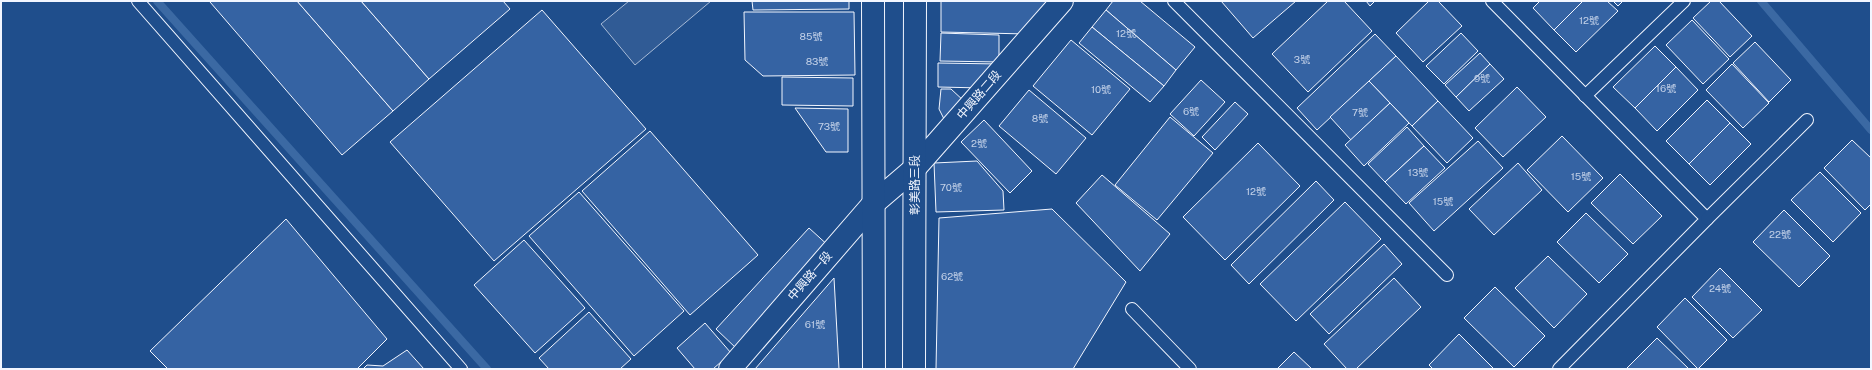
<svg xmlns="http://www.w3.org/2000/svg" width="1872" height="370" font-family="'Public Sans','Noto Sans TC',sans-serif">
<rect width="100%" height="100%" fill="#1f4e8c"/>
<path fill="#305b95" stroke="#a8bbd7" d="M629 1H711L635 65 601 24Z"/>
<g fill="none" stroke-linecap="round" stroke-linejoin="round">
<g stroke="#3b69a3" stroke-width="8">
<path d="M157 1 487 369"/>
<path d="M1761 1 1871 130"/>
</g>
</g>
<g fill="#3563a3" stroke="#f2f6ff">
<path d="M211 1H297L393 111 342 155 210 2Z"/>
<path d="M297 1H361L429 79 393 111Z"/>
<path d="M361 1H503L510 9 429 79Z"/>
<path d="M752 1H849V9L753 10Z"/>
<path d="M941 1H1051L1027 34 941 32Z"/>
<path d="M1113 1H1140L1195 47 1176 70 1106 10Z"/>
<path d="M1221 1H1296L1253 38Z"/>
<path d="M1328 1H1344L1372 31 1308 92 1272 54Z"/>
<path d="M1366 1H1375L1370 6Z"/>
<path d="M1429 1H1438L1462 26 1423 62 1396 33Z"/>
<path d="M1540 1H1583L1554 30 1533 8Z"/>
<path d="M1583 1H1607L1618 11 1576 52 1554 30Z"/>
<path d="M1613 1H1623L1618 6Z"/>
<path d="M1711 1H1719L1752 36 1730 57 1693 18Z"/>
<path d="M542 10 646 129 494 261 390 142Z"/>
<path d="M1106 10 1176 70 1164 86 1092 27Z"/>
<path d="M744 12H854L855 75 763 76 745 60Z"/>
<path d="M1692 20 1729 59 1703 84 1666 45Z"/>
<path d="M1092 27 1164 86 1150 102 1079 43Z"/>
<path d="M941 33 999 35V62L940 61Z"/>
<path d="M1461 33 1478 51 1444 84 1426 66Z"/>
<path d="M1375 34 1396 56 1317 130 1297 108Z"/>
<path d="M1071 40 1130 89 1092 135 1033 86Z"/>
<path d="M1755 42 1791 80 1769 102 1733 63Z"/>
<path d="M1655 46 1676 67 1635 108 1613 87Z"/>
<path d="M1480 53 1490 64 1456 97 1445 85Z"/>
<path d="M1396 56 1438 101 1412 126 1369 81Z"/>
<path d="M938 63 1000 64 983 88 938 87Z"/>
<path d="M1490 64 1504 79 1469 111 1456 97Z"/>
<path d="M1732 64 1769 103 1743 128 1706 90Z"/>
<path d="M1676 67 1698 90 1657 131 1635 108Z"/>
<path d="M782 77 853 78V106L782 105Z"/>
<path d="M1201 80 1225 102 1194 136 1170 114Z"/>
<path d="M1369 81 1390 103 1351 140 1330 117Z"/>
<path d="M1517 87 1546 117 1503 157 1475 128Z"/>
<path d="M941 89H951L965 102 946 123 939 109Z"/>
<path d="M1029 90 1086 138 1056 174 999 126Z"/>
<path d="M1707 100 1730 123 1689 164 1666 141Z"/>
<path d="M1438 101 1473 138 1447 163 1412 126Z"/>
<path d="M1235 102 1248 114 1215 150 1202 137Z"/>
<path d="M1390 103 1409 123 1364 166 1345 145Z"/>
<path d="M795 108 848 109V152H826Z"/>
<path d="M1170 117 1213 153 1157 220 1115 185Z"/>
<path d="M984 120 1032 171 1010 193 961 142Z"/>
<path d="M1730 123 1751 144 1710 185 1689 164Z"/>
<path d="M1407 127 1424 146 1385 182 1368 164Z"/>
<path d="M650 131 758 255 690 315 582 191Z"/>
<path d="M1562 136 1603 178 1568 212 1527 170Z"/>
<path d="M1852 140 1871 158V204L1865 210 1824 168Z"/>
<path d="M1478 141 1503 168 1434 231 1409 203Z"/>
<path d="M1258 143 1300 186 1225 260 1183 217Z"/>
<path d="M1424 146 1445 168 1406 204 1385 182Z"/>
<path d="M977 161 1003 191 1004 210 936 212 934 163Z"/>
<path d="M1518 163 1542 190 1494 235 1469 209Z"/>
<path d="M1820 172 1861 213 1833 242 1791 200Z"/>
<path d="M1620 174 1662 216 1633 244 1591 203Z"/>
<path d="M1102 175 1170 234 1140 271 1076 203Z"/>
<path d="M1316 181 1334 200 1249 284 1231 265Z"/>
<path d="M579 192 684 311 634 356 529 236Z"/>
<path d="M1345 202 1381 239 1296 321 1260 284Z"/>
<path d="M1052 209 1126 282 1073 369H936L939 218Z"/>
<path d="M1784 210 1830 256 1799 287 1753 242Z"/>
<path d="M1586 213 1628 254 1599 283 1557 242Z"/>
<path d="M286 219 387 339 357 369H168L150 351Z"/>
<path d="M809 228 831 248 737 349 716 329Z"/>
<path d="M524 240 585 308 535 353 474 285Z"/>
<path d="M1384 244 1402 264 1329 334 1310 314Z"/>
<path d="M1548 256 1587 294 1554 328 1515 288Z"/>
<path d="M1720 268 1762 310 1733 338 1692 297Z"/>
<path d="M834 278 839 369H755Z"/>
<path d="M1394 278 1421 307 1356 369H1347L1324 344Z"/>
<path d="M1495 287 1545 336 1514 367 1464 318Z"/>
<path d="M1685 298 1727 340 1698 369 1657 327Z"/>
<path d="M589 312 631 359 620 369H549L539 358Z"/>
<path d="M705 323 731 353 713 369H695L677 348Z"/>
<path d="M1459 334 1494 369H1433L1429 365Z"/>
<path d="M1657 338 1689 369H1626Z"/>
<path d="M407 350 424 369H363L367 365 383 366Z"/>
<path d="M1294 352 1312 369H1277Z"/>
</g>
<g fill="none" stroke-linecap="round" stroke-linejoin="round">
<g stroke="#f2f6ff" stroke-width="14">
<g id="service">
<path d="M138 1 461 369"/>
<path d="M1174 1 1447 275"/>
<path d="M1492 1 1707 219 1559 369"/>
<path d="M1585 96 1684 1"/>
<path d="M1707 219 1807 120"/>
<path d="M1132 309 1190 369"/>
</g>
</g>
<g stroke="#f2f6ff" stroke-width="24">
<path id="minor" d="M730 369 873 204 915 168 1062 1"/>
</g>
<g stroke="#f2f6ff" stroke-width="24">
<g id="secondary">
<path d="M873 1 874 369"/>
<path d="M914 369 915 1"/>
</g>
</g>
<use href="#service" stroke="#1f4e8c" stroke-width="12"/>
<use href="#minor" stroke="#1f4e8c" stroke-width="22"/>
<use href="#secondary" stroke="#1f4e8c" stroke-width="22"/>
</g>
<g text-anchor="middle" stroke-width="3" stroke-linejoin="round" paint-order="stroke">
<g font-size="10" fill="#c3d1e8">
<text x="1589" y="24">12號</text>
<text x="1126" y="37">12號</text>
<text x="811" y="40">85號</text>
<text x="1302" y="63">3號</text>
<text x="817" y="65">83號</text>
<text x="1482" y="82">9號</text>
<text x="1666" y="92">16號</text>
<text x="1101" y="93">10號</text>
<text x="1191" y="115">6號</text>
<text x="1360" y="116">7號</text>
<text x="1040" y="122">8號</text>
<text x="829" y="130">73號</text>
<text x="979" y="147">2號</text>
<text x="1418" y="176">13號</text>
<text x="1581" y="180">15號</text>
<text x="951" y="191">70號</text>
<text x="1256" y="195">12號</text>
<text x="1443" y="205">15號</text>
<text x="1780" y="238">22號</text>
<text x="952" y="280">62號</text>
<text x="1720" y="292">24號</text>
<text x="815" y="328">61號</text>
</g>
<g font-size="12" fill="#f2f6ff" stroke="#1f4e8c">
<text transform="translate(979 95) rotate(-49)" y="4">中興路二段</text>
<text transform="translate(915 185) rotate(-90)" y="4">彰美路三段</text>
<text transform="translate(810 276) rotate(-49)" y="4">中興路一段</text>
</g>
</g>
<rect width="1872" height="370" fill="none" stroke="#f2f6ff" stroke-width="4"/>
</svg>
